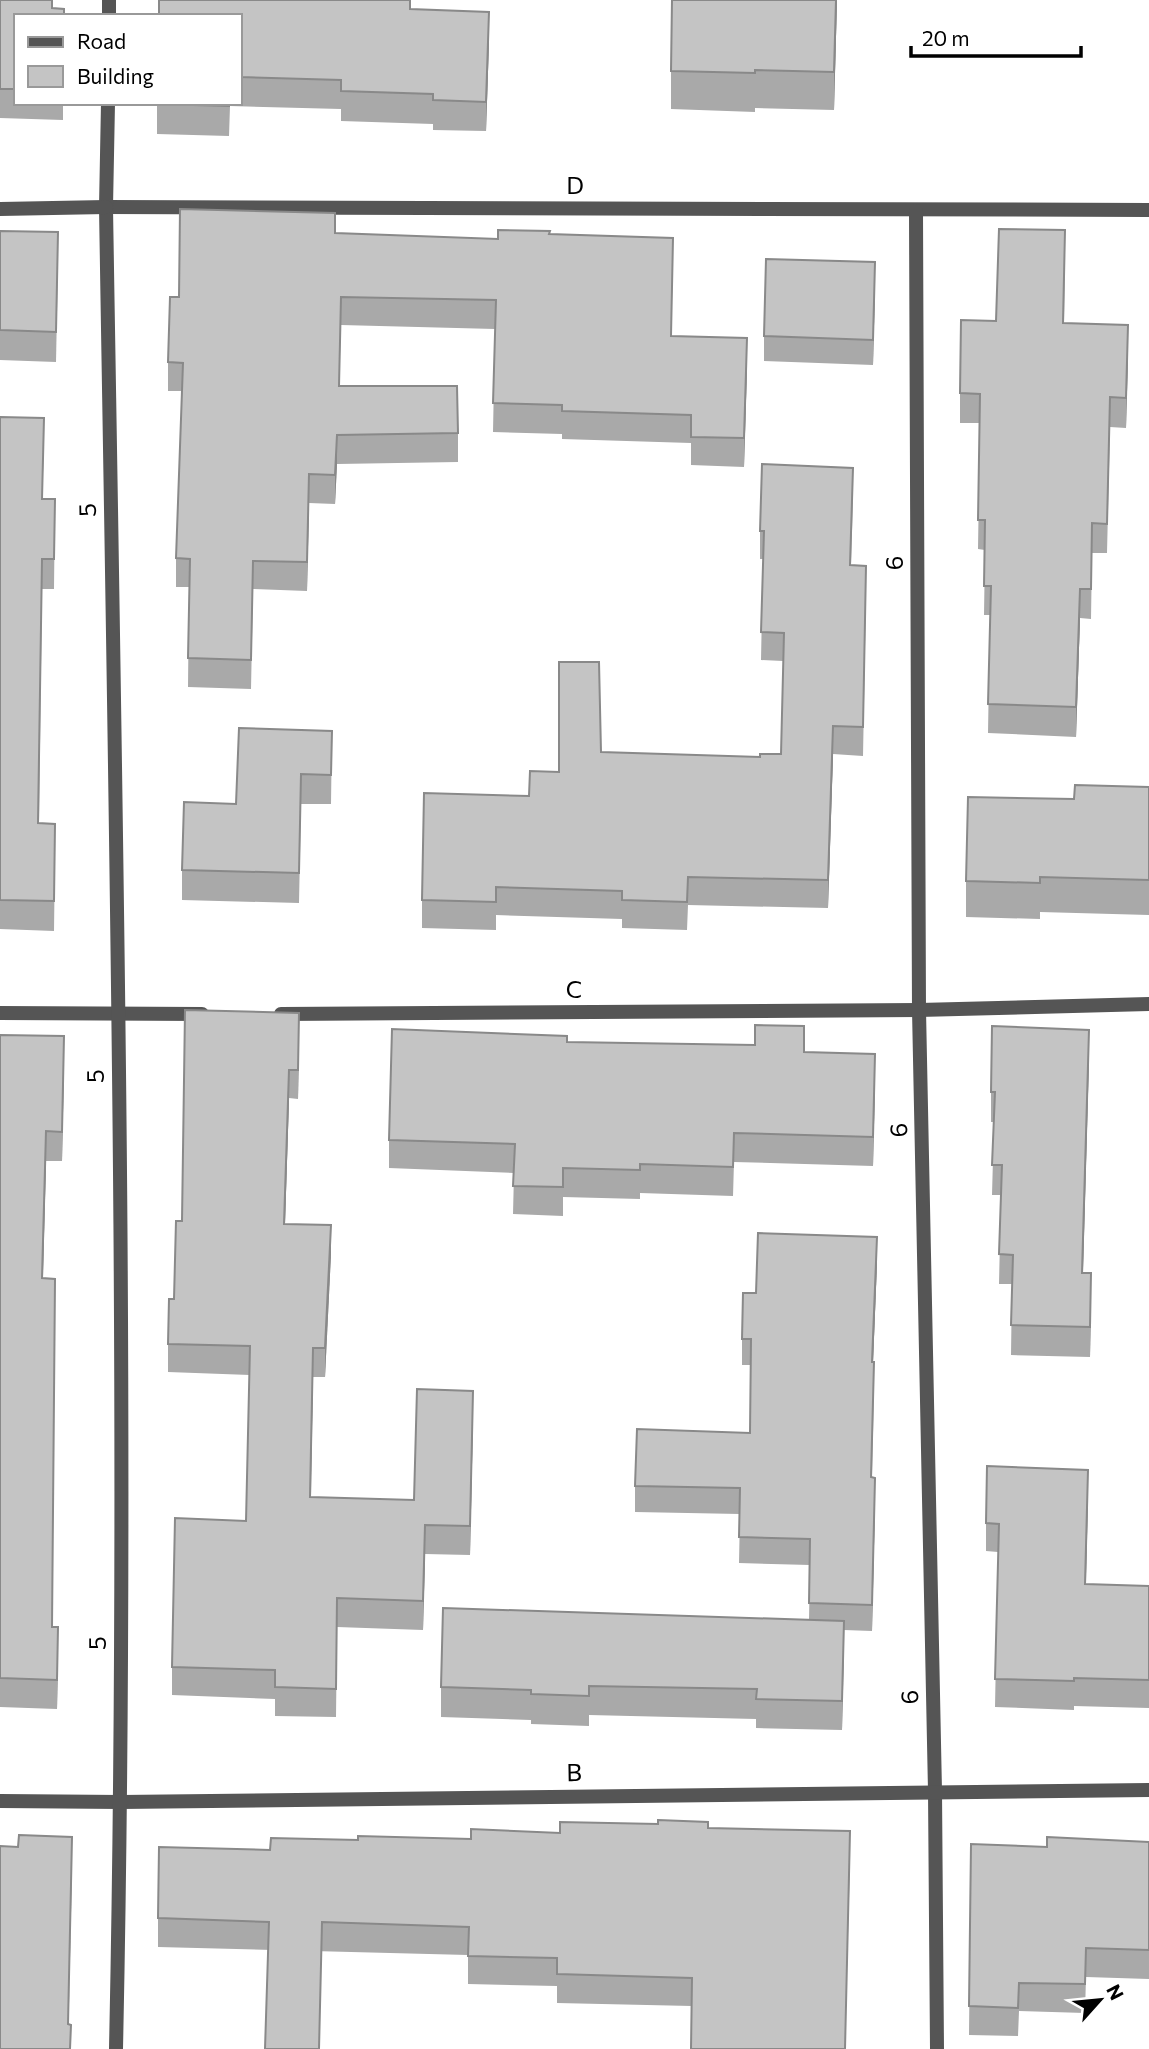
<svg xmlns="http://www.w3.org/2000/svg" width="1149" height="2049" font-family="Commissioner,sans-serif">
<rect width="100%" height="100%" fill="#fff"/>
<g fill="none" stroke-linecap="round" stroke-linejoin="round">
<g stroke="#555" stroke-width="14">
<path d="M106 207 1149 210"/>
<path d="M916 211 919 1010 935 1791 937 2049"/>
<path d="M0 1013 202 1014"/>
<path d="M281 1014 919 1010 1149 1004"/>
<path d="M0 1801 121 1802 1149 1790"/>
</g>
<g stroke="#555" stroke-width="14">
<path d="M109 16V0"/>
<path d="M108 103 106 207C116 821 129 1435 116 2049"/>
<path d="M0 209 106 207"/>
</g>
</g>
<g fill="#a9a9a9">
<path d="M0 0 16 16V103H63V120L0 118Z"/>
<path d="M837 0 834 110 755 108V112L671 109V71Z"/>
<path d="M411 9 489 41 486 131 433 130V124L341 121V109L230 106 229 136 157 134V103H240V16Z"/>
<path d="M0 231 58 262 56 362 0 360Z"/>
<path d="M335 233 498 239 549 234 673 267 671 336 747 367 744 467 691 465V443L562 439V434L493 432 495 329 341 325 339 386 458 433V462L337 464 335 504 309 503 307 591 253 589 251 689 188 687 189 587H176V558L182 391H168V362L179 297Z"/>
<path d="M1065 260 1064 323 1128 355 1126 428 1110 427 1107 553H1092L1091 619 1080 618 1076 737 988 733 990 615H984L985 550 978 549 980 423H960V393L996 321Z"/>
<path d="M875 287 873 365 764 361V336Z"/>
<path d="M0 417 44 447 42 499H55L54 589H42L39 823 55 853 54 931 0 929Z"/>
<path d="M853 496 851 565 866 594 863 756 833 754 828 908 688 905 687 930 622 928V919L496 915V930L422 928V900L529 796 601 752 760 757 781 754 783 661 761 660 763 559H760V531Z"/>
<path d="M332 731 331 804H301L299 903 182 900V870L236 804Z"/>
<path d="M1149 787V915L1040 912V919L966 917V881L1074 799Z"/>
<path d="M0 1035 64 1065 62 1161H46L43 1278 52 1627 58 1656 57 1709 0 1707Z"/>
<path d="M299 1042 298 1099 289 1098 285 1224 331 1254 325 1377H313L311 1497 414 1500 473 1420 470 1555 425 1554 423 1630 337 1627 336 1717 275 1716V1699L172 1695V1667L246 1521 250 1375 168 1372V1344L174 1299Z"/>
<path d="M567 1042 804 1052 875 1083 873 1166 734 1162 733 1196 640 1193V1199L563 1197V1216L513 1214 514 1173 389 1168V1140Z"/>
<path d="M1089 1059 1083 1273 1091 1303 1090 1357 1011 1355 1012 1284H999L1001 1195H992L994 1122H991V1092Z"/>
<path d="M877 1263 873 1362 874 1388 872 1477 875 1504 872 1631 844 1630 842 1730 756 1728V1719L589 1715V1726L531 1724V1720L441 1717V1687L809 1620 810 1565 739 1563 740 1514 635 1512V1486L750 1433 751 1365H742V1339L756 1293Z"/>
<path d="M1088 1498 1086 1584 1149 1586V1708L1074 1706V1710L995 1707 998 1552 986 1551V1523Z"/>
<path d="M708 1828 850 1860 845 2049H691L692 2006 557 2003V1986L468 1984V1955L158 1947V1918L270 1850 358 1840 471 1839 560 1833Z"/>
<path d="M1149 1842V1979L1086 1977 1085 2013 1019 2011 1018 2036 969 2035 971 1844 1047 1847Z"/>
</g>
<g fill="#898989">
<path d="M836 0H837L834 110V72Z"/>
<path d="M489 12V41L486 131V102Z"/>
<path d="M875 262V287L873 365V340Z"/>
<path d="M1128 325V355L1126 428V398Z"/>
<path d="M747 338V367L744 467V438Z"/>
<path d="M337 435V464L335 504V475Z"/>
<path d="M309 474V503L307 591V562Z"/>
<path d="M1080 589V618L1076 737V707Z"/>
<path d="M833 726V754L828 908V880Z"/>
<path d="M299 1013V1042L298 1099V1070Z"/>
<path d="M1089 1030V1059L1082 1302V1273Z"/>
<path d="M64 1036V1065L62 1161V1132Z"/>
<path d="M875 1054V1083L873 1166V1137Z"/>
<path d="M289 1070V1098L284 1253V1224Z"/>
<path d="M46 1131V1161L42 1307V1278Z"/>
<path d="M331 1225V1254L325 1377V1348Z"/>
<path d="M877 1237V1263L872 1388V1362Z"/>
<path d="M1091 1273V1303L1090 1357V1327Z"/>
<path d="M313 1348V1377L310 1525V1497Z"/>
<path d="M473 1391V1420L470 1555V1526Z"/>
<path d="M1088 1470V1498L1085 1612V1584Z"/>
<path d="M875 1478V1504L872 1631V1605Z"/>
<path d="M425 1525V1554L423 1630V1601Z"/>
<path d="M844 1621V1651L842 1730V1701Z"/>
<path d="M58 1627V1656L57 1709V1680Z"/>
<path d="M72 1837V1867L68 2049Z"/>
</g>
<g fill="#c4c4c4" stroke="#898989" stroke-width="2">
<path d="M0 0H52V8L64 9V16H16V89H0Z"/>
<path d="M159 0H410V9L489 12 486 102 433 100V94L341 91V80L240 77V16H159Z"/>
<path d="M672 0H836L834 72 755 70V73L671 71Z"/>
<path d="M157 103H229V106L157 104Z"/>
<path d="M180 209 335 213V233L498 239V230L550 231 549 234 673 238 671 336 747 338 744 438 691 437V415L562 411V405L493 403 496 300 341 297 339 386H457L458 433 337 435 335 475 309 474 307 562 253 561 251 660 188 658 190 559 176 558 183 363 168 362 170 297H179Z"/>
<path d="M999 229 1065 230 1063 323 1128 325 1126 398 1110 397 1107 524 1092 523 1091 589H1080L1076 707 988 704 991 586H984L985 520H978L980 394 960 393 961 320 996 321Z"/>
<path d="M0 231 58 232 56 332 0 330Z"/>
<path d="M766 259 875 262 873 340 764 336Z"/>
<path d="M0 417 44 418 42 499H55L54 559H42L38 823 55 824 54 901 0 900Z"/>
<path d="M762 464 853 468 850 565 866 566 863 727 833 726 828 880 688 877 687 902 622 900V891L496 887V902L422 900 424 793 529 796 530 771 559 772V662H599L601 752 760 757V754H781L784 633 761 632 764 531H760Z"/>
<path d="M239 728 332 731 331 775 301 774 299 873 182 870 184 802 236 804Z"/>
<path d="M1075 785 1149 787V880L1040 877V883L966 881 968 797 1074 799Z"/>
<path d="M185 1010 299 1013 298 1070H289L284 1224 331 1225 325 1348H313L310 1497 414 1500 417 1389 473 1391 470 1526 425 1525 423 1601 337 1598 336 1689 275 1687V1670L172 1667 175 1518 246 1521 250 1346 168 1344 169 1299H174L176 1221H182Z"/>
<path d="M755 1025 804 1026V1052L875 1054 873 1137 734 1133 733 1167 640 1164V1170L563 1168V1187L513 1186 515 1144 389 1140 392 1029 567 1036V1042L755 1045Z"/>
<path d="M992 1026 1089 1030 1082 1273H1091L1090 1327 1011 1325 1013 1255 999 1254 1002 1165H992L995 1092H991Z"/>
<path d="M0 1035 64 1036 62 1132 46 1131 42 1278 55 1279 52 1627H58L57 1680 0 1678Z"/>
<path d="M758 1233 877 1237 872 1362H874L871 1477 875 1478 872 1605 809 1603 810 1539 739 1537 740 1488 635 1486 637 1429 750 1433 751 1339H742L743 1293H756Z"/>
<path d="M987 1466 1088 1470 1085 1584 1149 1586V1680L1074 1678V1681L995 1679 999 1524 986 1523Z"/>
<path d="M443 1608 844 1621 842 1701 756 1699 757 1689 589 1686V1696L531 1694V1690L441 1687Z"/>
<path d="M658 1820 708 1822V1828L850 1831 845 2049H691L692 1978 557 1974V1958L468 1956 469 1927 322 1922 319 2049H265L269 1922 158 1918 159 1847 270 1850 271 1838 358 1840V1836L471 1839V1829L560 1833V1822L658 1824Z"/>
<path d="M19 1835 72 1837 68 2024 71 2025 70 2049H0V1846L18 1847Z"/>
<path d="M1047 1837 1149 1842V1950L1086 1948 1085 1984 1019 1983 1018 2008 969 2006 971 1844 1047 1847Z"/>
</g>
<g text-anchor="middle" stroke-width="6" stroke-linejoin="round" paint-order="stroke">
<g font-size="24" fill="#000" stroke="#fff">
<text x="575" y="194">D</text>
<text transform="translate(88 510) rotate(-91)" y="8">5</text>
<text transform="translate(895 563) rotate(-90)" y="8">6</text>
<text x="574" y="998">C</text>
<text transform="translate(96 1076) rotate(-90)" y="8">5</text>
<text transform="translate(899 1130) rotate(-91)" y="8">6</text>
<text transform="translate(98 1643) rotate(-90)" y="8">5</text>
<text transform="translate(910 1697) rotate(-91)" y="8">6</text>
<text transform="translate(574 1773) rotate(-1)" y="8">B</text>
</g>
</g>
<rect x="14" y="14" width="228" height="91" fill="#ffffff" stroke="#999999" stroke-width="2"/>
<rect x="28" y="37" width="35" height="10" fill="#555555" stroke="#999999" stroke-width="2"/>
<text x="77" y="49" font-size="21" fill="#000000">Road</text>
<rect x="28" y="66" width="35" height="21" fill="#c4c4c4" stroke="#999999" stroke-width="2"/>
<text x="77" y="84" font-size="21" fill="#000000">Building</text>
<g transform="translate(1100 2000) rotate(63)" stroke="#ffffff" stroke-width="5" paint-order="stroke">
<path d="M0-5L12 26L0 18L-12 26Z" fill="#000000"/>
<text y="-10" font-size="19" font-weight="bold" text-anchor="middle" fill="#000000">N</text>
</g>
<path d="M911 46v10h170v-10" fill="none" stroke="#000000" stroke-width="3.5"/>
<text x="922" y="46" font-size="21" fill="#000000" stroke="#ffffff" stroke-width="5" paint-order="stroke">20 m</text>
</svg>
